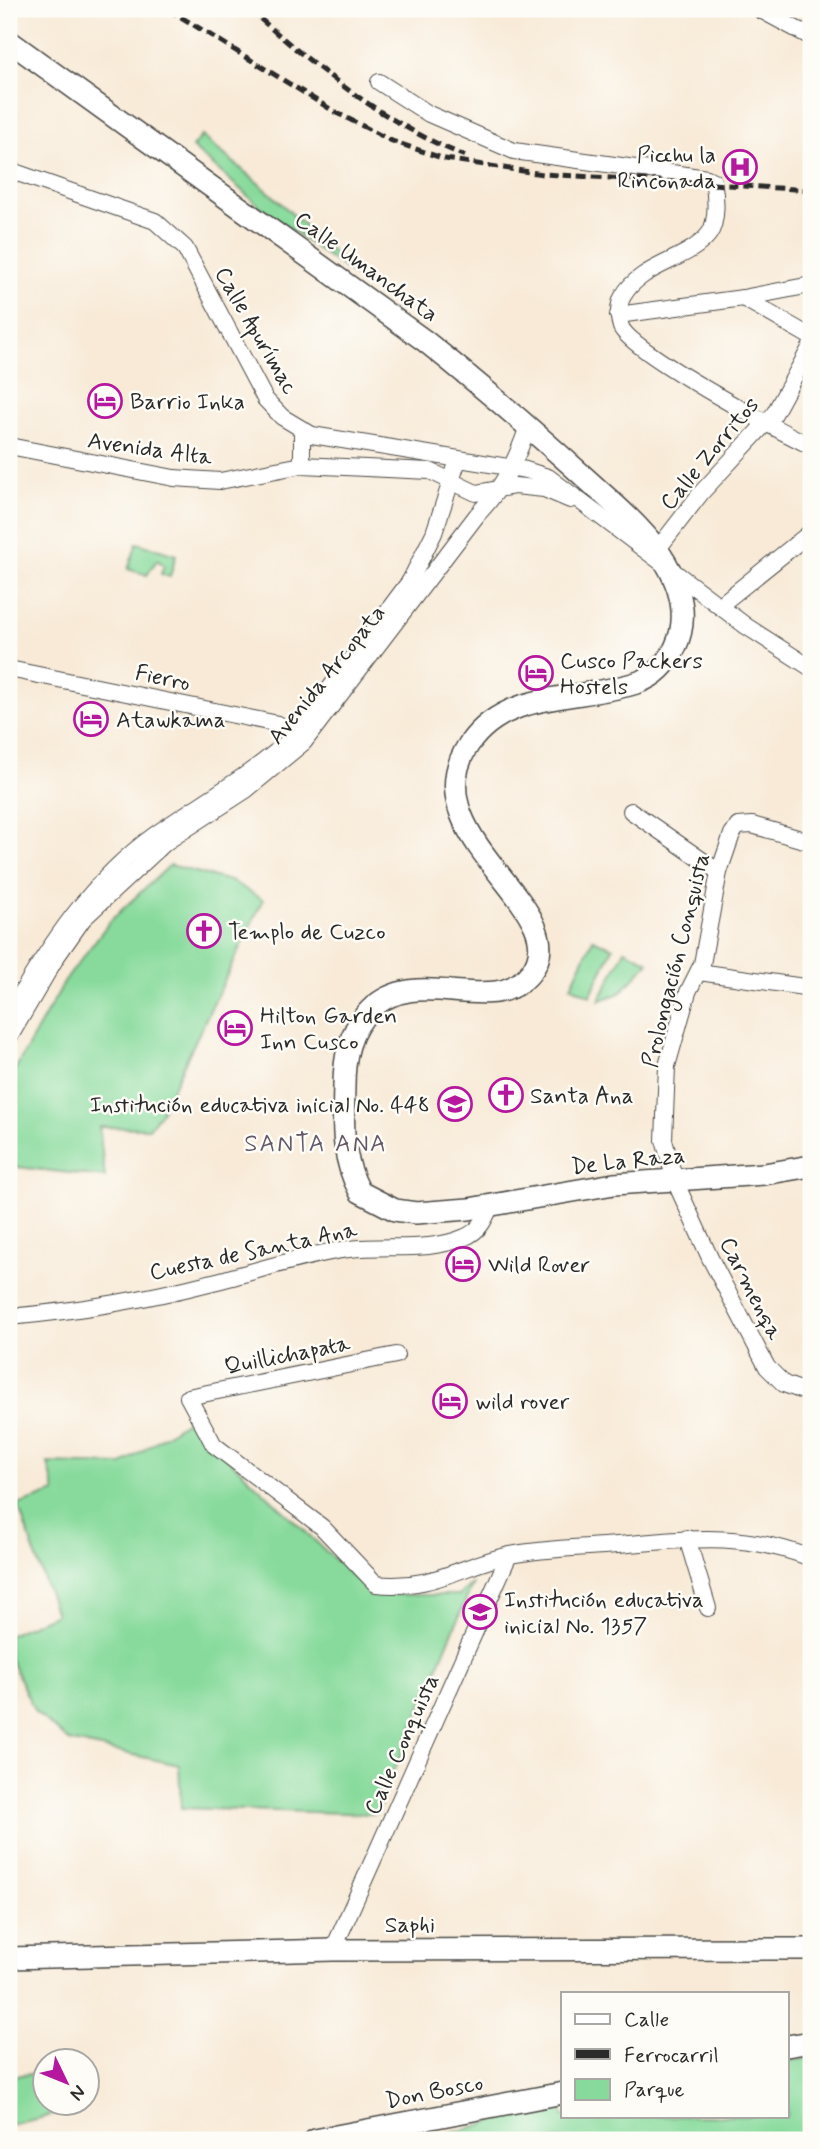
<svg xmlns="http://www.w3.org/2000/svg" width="820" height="2149" font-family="Mynerve,sans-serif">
<rect width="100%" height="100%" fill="#fdfcf7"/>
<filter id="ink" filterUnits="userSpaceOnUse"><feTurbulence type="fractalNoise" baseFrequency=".0143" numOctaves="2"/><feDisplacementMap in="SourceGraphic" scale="14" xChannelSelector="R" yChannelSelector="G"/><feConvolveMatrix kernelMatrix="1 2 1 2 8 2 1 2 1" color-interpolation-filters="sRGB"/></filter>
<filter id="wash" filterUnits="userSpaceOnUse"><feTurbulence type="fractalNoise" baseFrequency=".00686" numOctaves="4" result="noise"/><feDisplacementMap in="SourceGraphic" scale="28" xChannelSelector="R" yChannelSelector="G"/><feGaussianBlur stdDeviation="1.57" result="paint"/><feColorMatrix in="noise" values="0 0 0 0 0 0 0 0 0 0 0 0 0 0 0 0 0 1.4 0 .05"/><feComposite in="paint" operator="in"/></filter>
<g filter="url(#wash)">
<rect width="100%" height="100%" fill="#f8ead7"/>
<g fill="#87da9b" stroke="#598263" stroke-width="2">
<path d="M202 136 270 193 371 288 263 209 192 147Z"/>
<path d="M137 543 176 555 170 577 161 574 164 565 157 560 147 575 128 569Z"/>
<path d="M170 865 233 882 263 900 161 1112 149 1128 99 1127 105 1177 9 1166V1080L65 981 111 920Z"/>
<path d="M593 939 613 948 590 996 571 986Z"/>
<path d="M625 950 649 962 620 993 599 1001Z"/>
<path d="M195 1415 214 1445 367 1590 387 1595H459L473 1583 376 1814 181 1808 179 1765 69 1741 35 1712 9 1657V1635L56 1614 18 1505 55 1492 48 1463 122 1465Z"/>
<path d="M811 2058V2140H428L563 2101V2116H787V2061Z"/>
<path d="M45 2073 46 2104H79L80 2109 9 2125V2076Z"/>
</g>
</g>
<g filter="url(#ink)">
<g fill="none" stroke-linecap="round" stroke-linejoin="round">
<g stroke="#4a4845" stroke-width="18">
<g id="street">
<path d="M759 9 811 37"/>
<path d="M379 82 429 114 514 151 707 178 713 181C716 195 718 221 709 234 688 261 641 264 623 296 618 304 618 319 621 327 632 353 780 431 811 446"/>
<path d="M9 170 155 221 185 248 265 399 282 417 312 435 526 470 548 477 746 626 811 668"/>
<path d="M743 298 811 337"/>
<path d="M618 315 743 298 811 285"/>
<path d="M302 430V465"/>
<path d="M9 446 174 478 220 481 302 465 430 471 476 493 515 486 544 489 570 500"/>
<path d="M657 550 701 493 774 414 811 346"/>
<path d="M719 606 811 532"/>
<path d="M9 669 278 724 303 742"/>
<path d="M631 811 719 872"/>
<path d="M811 842 752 825 738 826 732 834 719 872 702 964 688 992 667 1066 664 1140 675 1181 710 1258 767 1367 784 1384 811 1394"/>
<path d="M699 972 811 988"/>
<path d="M9 1014C48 947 91 880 156 834 203 801 253 775 295 735L410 581 434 533 458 460"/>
<path d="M9 1038 57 956 83 919 166 842 246 790 304 742 477 515C503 487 516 462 528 426"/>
<path d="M9 1317C77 1311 143 1300 209 1283 251 1273 307 1254 349 1249 388 1244 428 1253 465 1237 480 1231 485 1219 491 1205"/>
<path d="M396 1355 188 1397 214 1445 322 1527 376 1584C434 1590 460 1565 510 1555 545 1548 582 1548 617 1545 690 1539 740 1531 811 1558"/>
<path d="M687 1538 708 1608"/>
<path d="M333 1950 509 1555"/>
</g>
</g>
<g stroke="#4a4845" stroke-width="24">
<g id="secondary">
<path d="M9 41 425 341C482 386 537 434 591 483 617 507 648 532 666 563 681 589 689 619 675 648 667 664 656 676 639 682 581 702 508 688 469 744 407 836 580 909 531 972 493 1021 419 962 370 1010 349 1031 344 1057 344 1086 343 1125 341 1157 360 1192L395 1210 416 1213 469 1209 614 1184 764 1174 811 1166"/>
<path d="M9 1958 333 1950 811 1949"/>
<path d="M787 2046 811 2042"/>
<path d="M315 2140 563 2093"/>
</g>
</g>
<use href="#street" stroke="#fff" stroke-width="16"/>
<use href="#secondary" stroke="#fff" stroke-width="21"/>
<g stroke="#2b2b2b" stroke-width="5" stroke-dasharray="10 5" stroke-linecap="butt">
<path d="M168 9 335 112 392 141 445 159 543 174 811 190"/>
<path d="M249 9C315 67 382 122 465 156"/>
</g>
</g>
</g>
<defs>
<g id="hospital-ring" transform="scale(1.75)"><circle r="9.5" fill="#fdfcf7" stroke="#b5179e" stroke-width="1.5"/><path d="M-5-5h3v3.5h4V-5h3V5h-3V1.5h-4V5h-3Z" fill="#b5179e"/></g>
<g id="hotel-ring" transform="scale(1.75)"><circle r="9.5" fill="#fdfcf7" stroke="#b5179e" stroke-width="1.5"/><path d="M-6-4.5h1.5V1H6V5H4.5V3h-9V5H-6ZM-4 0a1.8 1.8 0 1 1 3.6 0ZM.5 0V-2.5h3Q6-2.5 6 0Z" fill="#b5179e"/></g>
<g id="church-ring" transform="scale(1.75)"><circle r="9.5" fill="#fdfcf7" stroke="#b5179e" stroke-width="1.5"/><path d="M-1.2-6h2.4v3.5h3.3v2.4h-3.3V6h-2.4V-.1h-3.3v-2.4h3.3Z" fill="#b5179e"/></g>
<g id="school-ring" transform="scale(1.75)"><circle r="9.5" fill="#fdfcf7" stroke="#b5179e" stroke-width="1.5"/><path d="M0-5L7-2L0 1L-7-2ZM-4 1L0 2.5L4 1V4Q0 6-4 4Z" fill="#b5179e"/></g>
</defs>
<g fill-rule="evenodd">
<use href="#hospital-ring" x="740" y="167"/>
<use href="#hotel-ring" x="105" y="401"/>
<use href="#hotel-ring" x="536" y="673"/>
<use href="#hotel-ring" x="91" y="719"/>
<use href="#church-ring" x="204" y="931"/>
<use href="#hotel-ring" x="235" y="1028"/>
<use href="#church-ring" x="506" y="1095"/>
<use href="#school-ring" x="455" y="1104"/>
<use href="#hotel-ring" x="463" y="1264"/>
<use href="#hotel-ring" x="450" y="1401"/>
<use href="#school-ring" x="480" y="1612"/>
</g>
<g text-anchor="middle" stroke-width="5" stroke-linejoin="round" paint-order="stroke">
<g font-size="23" fill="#2b2b2b" stroke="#fdfcf7" text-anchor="start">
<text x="716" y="162" text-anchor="end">Picchu la<tspan x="716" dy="26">Rinconada</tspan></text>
<text x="130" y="409">Barrio Inka</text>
<text x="560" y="668">Cusco Packers<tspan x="560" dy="26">Hostels</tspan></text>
<text x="116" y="727">Atawkama</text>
<text x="228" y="939">Templo de Cuzco</text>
<text x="260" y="1023">Hilton Garden<tspan x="260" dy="26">Inn Cusco</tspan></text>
<text x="530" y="1103">Santa Ana</text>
<text x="430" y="1112" text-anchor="end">Institución educativa inicial No. 448</text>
<text x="488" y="1272">Wild Rover</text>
<text x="475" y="1409">wild rover</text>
<text x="504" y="1607">Institución educativa<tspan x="504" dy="26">inicial No. 1357</tspan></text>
</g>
<g font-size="23" fill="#2b2b2b" stroke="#fdfcf7">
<text transform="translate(367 266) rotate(36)" y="8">Calle Umanchata</text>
<text transform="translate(257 330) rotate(60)" y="8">Calle Apurímac</text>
<text transform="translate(150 448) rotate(8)" y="8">Avenida Alta</text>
<text transform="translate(709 453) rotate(-50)" y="8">Calle Zorritos</text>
<text transform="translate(326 674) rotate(-51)" y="8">Avenida Arcopata</text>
<text transform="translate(163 677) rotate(12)" y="8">Fierro</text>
<text transform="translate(675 960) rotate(-76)" y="8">Prolongación Conquista</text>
<text transform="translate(628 1160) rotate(-6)" y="8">De La Raza</text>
<text transform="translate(253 1250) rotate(-12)" y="8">Cuesta de Santa Ana</text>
<text transform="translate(752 1288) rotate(63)" y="8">Carmenqa</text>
<text transform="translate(287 1354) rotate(-11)" y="8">Quillichapata</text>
<text transform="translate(401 1744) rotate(-66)" y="8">Calle Conquista</text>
<text x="410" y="1932">Saphi</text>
<text transform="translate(434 2091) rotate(-11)" y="8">Don Bosco</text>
</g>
<g font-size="24" letter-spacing="2" fill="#645968" stroke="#fdfcf7">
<text x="316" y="1151">SANTA ANA</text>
</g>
</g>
<rect width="820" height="2149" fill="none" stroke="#fdfcf7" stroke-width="35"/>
<rect x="561" y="1992" width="228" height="126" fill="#fdfcf7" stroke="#a9a8a5" stroke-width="2"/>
<rect x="575" y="2014" width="35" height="10" fill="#ffffff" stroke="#a9a8a5" stroke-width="2"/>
<text x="624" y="2026" font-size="21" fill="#2b2b2b">Calle</text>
<rect x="575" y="2049" width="35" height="10" fill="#2b2b2b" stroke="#a9a8a5" stroke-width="2"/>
<text x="624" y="2062" font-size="21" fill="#2b2b2b">Ferrocarril</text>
<rect x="575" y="2079" width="35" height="21" fill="#87da9b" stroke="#a9a8a5" stroke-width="2"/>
<text x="624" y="2096" font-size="21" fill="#2b2b2b">Parque</text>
<g transform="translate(66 2082) rotate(133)"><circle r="33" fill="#fdfcf7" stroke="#a9a8a5" stroke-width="2"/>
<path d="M0-5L12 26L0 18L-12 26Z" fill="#b5179e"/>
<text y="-10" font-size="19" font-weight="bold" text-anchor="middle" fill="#2b2b2b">N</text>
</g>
</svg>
